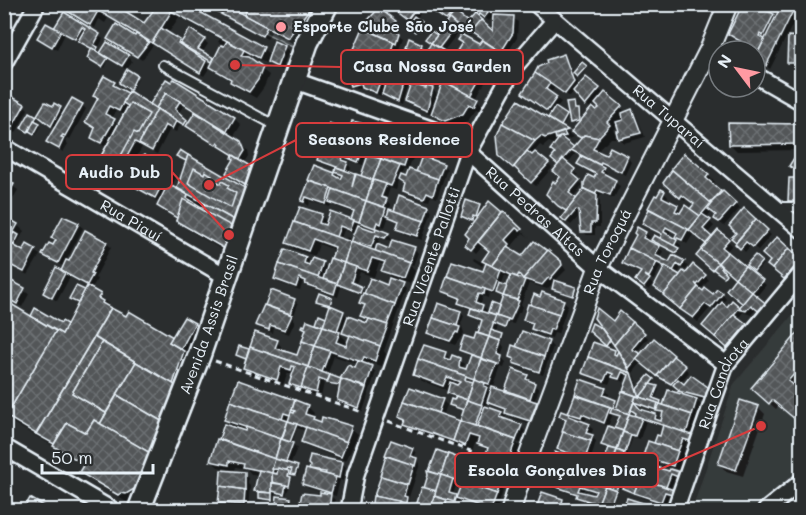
<svg xmlns="http://www.w3.org/2000/svg" width="806" height="515" font-family="Mali,sans-serif">
<defs>
<pattern id="building-cross-hatch" width="8" height="8" patternUnits="userSpaceOnUse" patternTransform="scale(1.5)"><rect width="8" height="8" fill="#535759"/><path d="M0 0l8 8M0 8l8-8" fill="none" stroke="#6c7072"/></pattern>
</defs>
<rect width="100%" height="100%" fill="#2a2d2e"/>
<filter id="ink" filterUnits="userSpaceOnUse"><feTurbulence type="fractalNoise" baseFrequency=".0167" numOctaves="2"/><feDisplacementMap in="SourceGraphic" scale="12" xChannelSelector="R" yChannelSelector="G"/><feConvolveMatrix kernelMatrix="1 2 1 2 8 2 1 2 1" color-interpolation-filters="sRGB"/></filter>
<g filter="url(#ink)">
<path fill="#363a3b" d="M801 305V468L751 510H692L734 384Z"/>
<path fill="#424648" stroke="#959ca0" stroke-width="1.5" d="M213 5H320L296 49Z"/>
<g fill="#0007" fill-rule="evenodd">
<path d="M4 4H13L4 20Z"/>
<path d="M69 4H103L144 25 158 4H186L185 6 263 48 270 56 284 47 289 51 281 70 267 60 266 63 251 56 249 59 269 75 264 87 256 98 238 88 232 81 218 73 212 66 213 64 202 57 210 67 204 76 153 45 142 60 109 38 118 24 108 18 105 23 99 19 95 28 70 13 66 9ZM179 17 220 39 218 42 223 44V48L215 60 202 53 208 44 204 40 182 44 168 34Z"/>
<path d="M200 4H328L298 46 271 32 267 39Z"/>
<path d="M388 4H414L417 7 422 11 416 19 423 25 418 32 409 25 411 22Z"/>
<path d="M426 4H458L463 10 459 17 468 25 477 14 466 5 465 7 461 4H496L500 8 489 21 484 17 481 21 494 34 513 18 518 22 517 38 506 55 498 52 505 59 489 80 487 79 476 99 483 107 481 112 476 110 467 122 453 127 439 121 431 113V115L411 105 407 100 432 89 437 94 435 102 437 103 465 65 455 57 463 44 459 40 479 46 483 40 473 33 470 36 457 34 443 52 449 58 440 74 437 71 433 79 422 75 418 70 425 56 408 47 421 46 422 49 427 53 433 44 427 39 431 33 437 38 449 22Z"/>
<path d="M793 10 798 14 770 69 757 59 759 54 737 40 730 33 773 15 777 18Z"/>
<path d="M379 11 399 26 394 32 403 38 388 76 404 79 408 84 402 105 388 98 382 92 381 96 368 91 364 87 357 89 352 85 359 52 355 49 364 29ZM374 62 378 64 373 77 370 69Z"/>
<path d="M64 14 103 39 98 49 102 54 128 56 132 61 127 70 109 59 105 68 91 60 93 50 81 41 65 34 57 50 43 42 39 38 55 30Z"/>
<path d="M802 38V71H797L788 62Z"/>
<path d="M563 56 568 61 579 88 586 79 626 112 632 110 636 115 645 137 624 143 619 138 620 131 618 124 613 130 616 133 615 138H611L605 144H603L597 153 606 157H627L631 162 625 175 606 165 604 169 607 173 605 176 620 186 614 198 602 194 598 199 600 201V227H595V235H587L582 231 581 214 571 225 567 222 563 218 568 212 547 194 562 177 557 154V143L553 144 549 142 543 147 540 145 534 152 552 168 536 186 506 161 554 123 552 114 524 93ZM555 87 570 97 574 92 592 110 573 132 581 140 574 149 564 141 573 137 562 128 568 118 556 109 561 102 550 94ZM595 103 600 108 596 112 591 108ZM533 142H537L523 158 521 156ZM576 153 583 157 578 164 597 175 594 180 585 183 586 190 577 201 573 198 583 185 577 179 578 175 567 164Z"/>
<path d="M582 64 587 69 579 77 575 73Z"/>
<path d="M136 77 138 78 132 90 123 85Z"/>
<path d="M166 81 234 118 241 125 232 139 248 150 249 156 244 164 255 172 249 188 232 177 236 160 234 156 181 124 176 132 170 129 157 154 142 147 133 164 139 167 169 171 176 178 171 187 183 193 178 188 187 162 180 157 244 190 256 202 236 258 187 229 178 220 166 212 159 205 160 203 146 194 132 181 134 177 127 170 130 165 127 163 115 185 102 178 95 171 107 148 93 138 96 130 87 122 99 99 95 96 114 83 120 90 151 106ZM184 105 196 113 189 124 178 114ZM116 111 125 116 119 126 112 119ZM194 202 204 208 202 211 192 206Z"/>
<path d="M574 103 579 112 580 122 573 124 571 122Z"/>
<path d="M24 105 28 109 16 133 4 126Z"/>
<path d="M55 105 65 113 82 105 86 109 70 139 68 138 65 141 68 144 63 152 48 142 56 129 44 119Z"/>
<path d="M36 117 38 119 36 123 41 126 36 135 25 130Z"/>
<path d="M360 125 371 135 368 146 372 147 388 135 392 140 391 144 406 149 413 158 408 171 417 173 443 165 447 169 437 198 431 196 429 201 409 195 404 190 406 185 400 179 396 190 390 188 386 200 391 205 389 211 395 213 428 207 432 211 422 240 402 233 398 228 400 223 389 216 385 227 381 226 380 231 388 234 393 241 380 238 377 246 390 251 414 248 418 253 413 266 408 264 415 271 410 284 390 277 383 270 385 265 379 263 374 277 360 272 355 286 366 292 402 285 406 289 384 351 386 354 382 366 371 363 369 367 376 372 363 411 343 404 338 400 341 386 324 383 321 397 307 394 297 390 290 384 294 374 288 373 283 385 252 375 245 368 248 359 238 355 240 348 250 351 277 342 281 346 280 351 298 357 322 327 318 323 326 319 331 306 318 300 331 299 333 301 331 307 343 312 347 317 368 324 369 321 362 316 366 307 361 303 364 296 341 287 338 297 311 288 303 282 300 290 280 283 276 279 306 258 312 264 322 263 328 269 335 250 319 244 315 256 294 249 287 243 300 209 321 216 328 222 352 221 355 213 335 206 332 202 330 207 310 201 309 206 303 201 315 167 341 176 336 172 337 169 323 164 318 160 325 141 319 135 350 133ZM367 154 369 155 362 178 349 173 351 168 346 162 347 160 363 165ZM405 169 410 171 407 179 401 177ZM344 230 356 234 354 240 347 237 346 239 351 245 340 241ZM342 330 351 337 347 348 343 346 346 340 341 335ZM334 356 358 364 356 370 342 381 327 376Z"/>
<path d="M800 130 799 149H802V155L800 150 737 151 730 144Z"/>
<path d="M684 155 715 182 712 186 740 208 724 226 716 219 718 216 712 211 706 218 714 226 707 234 713 239 718 232 728 241 732 245 726 252 766 285 756 297V309L751 315 743 312 738 319 750 330 732 351 708 330 716 311 711 307 698 322 660 291 666 268 661 265 654 280 645 277 653 285 649 290 641 284 642 274 624 263 645 233 650 237 647 241 663 251 660 259 670 264 684 262 688 267 686 270 681 268 677 275 705 276 709 280 702 288 695 286 703 293 713 296 722 294 726 299 722 304 728 309H740L744 304 737 279 726 270 724 273 726 278 699 258 708 245 694 233 687 244 677 236 678 234 671 230 668 236 681 245 678 254 655 242 660 241 663 235 644 224 655 197 664 192 668 197 666 201 682 212 690 211 695 204 687 198 685 201 665 182Z"/>
<path d="M802 179V210H798L789 201Z"/>
<path d="M4 180 18 190 4 214Z"/>
<path d="M490 203 529 237 523 233 511 247 522 258 560 262 566 270 547 289 529 283 521 305 522 306 520 313H518L514 324 509 323 507 328 498 325 496 333 504 337 502 344 504 347 501 357 506 362 504 368 501 367 493 389 506 392 514 371 527 376 531 380V383L539 389 534 402 540 407 534 425 511 417 507 411 493 406 488 401 486 408 501 413 506 417 504 420 521 426 525 431 521 443 515 442 522 448 515 467 495 459 479 443V442L476 441 472 451 413 430 401 416 411 389 443 401 447 405 443 416 461 422 465 411 451 405 456 400 449 391 422 381 415 375 445 353 449 358 448 361 459 359 464 364 463 370 467 371 471 357 461 350 475 341 483 322 475 319 470 315 472 310 464 307 460 303 461 300 448 295 443 291 484 273 487 264 485 261 482 266 473 260 474 258 483 263 491 251 483 245 476 253 467 244ZM505 275 511 278 508 288 501 286ZM489 293 505 296 500 308 492 305 489 313 494 317 485 314 487 310 480 305 483 296 488 298ZM466 378 475 381 474 384H472ZM489 386 494 388 492 393 488 390Z"/>
<path d="M479 206 481 208 477 217 475 216 474 221 463 216Z"/>
<path d="M744 211 771 235 758 250 751 245 745 252 733 238 738 233Z"/>
<path d="M4 218 17 225 24 231 15 248 24 253 27 246 40 255 28 275 11 267 9 270 4 268Z"/>
<path d="M64 218 78 224 83 228 66 261 69 263 106 243 111 247 95 278 97 279 91 290 108 304 107 307 109 309 126 318 173 338 194 324 198 328 185 353 192 361 136 502 130 501 128 503 90 480 81 471 84 466 64 454 57 448 4 418V301L32 317 35 310 62 326 68 327 80 304 73 300 85 293 88 286 70 277 57 301 45 293 64 267 44 255 54 247 57 241 53 238Z"/>
<path d="M777 240 802 260V268L789 282 773 269Z"/>
<path d="M755 257 763 264 756 272 749 265Z"/>
<path d="M4 279 29 294 22 307 4 298Z"/>
<path d="M271 292 294 300 298 304 293 318 295 321 289 334 274 328 273 333 261 329 257 325Z"/>
<path d="M563 301 568 305 558 334 554 333 552 338 537 333 532 328 533 325 525 319Z"/>
<path d="M460 312 464 316 461 324 464 333 455 345 433 337 429 332Z"/>
<path d="M613 323 644 334 648 338 636 353 641 356 654 341 689 372 680 383 685 386 707 389 712 393 709 402 694 398 701 405 691 436 696 441 694 444 687 442 678 470 659 463 657 469 679 473 683 478 682 480 675 478 670 490 677 496 676 497 669 495 665 506 640 497 637 494 651 464 644 459 655 444 658 437 660 438 664 427 646 421 640 439 633 437 620 472 625 475 609 510H584L587 503 582 501 578 496 551 487 546 482 584 465 589 469 588 471 594 474 603 467 609 450 603 445 614 430 621 417 613 414 608 426 587 417 584 423 593 429 591 436 596 441 590 462 563 453 559 449 567 421 561 416 562 413 569 415 581 381 605 389 609 394 608 398 619 405 630 377 626 375 624 382 618 380 613 375 609 384 588 377 584 372 614 351 618 355 619 351 612 340 609 346 591 331 606 335ZM641 363 663 381 667 383 668 381 676 387 686 397 669 392 664 406 655 400 659 389 652 386 655 382 649 377 639 390 633 373ZM639 404 657 411 658 409 664 414 662 422 656 416 640 409 638 407ZM630 408 638 413 636 418 628 415ZM584 489 597 493 595 497 582 494Z"/>
<path d="M802 330V379L776 409 760 395Z"/>
<path d="M523 333 549 343 553 347 543 375 519 367 510 356 517 349Z"/>
<path d="M239 382 307 406 314 413 312 418 316 422 351 428 358 434 346 461 307 446 303 442 307 431 297 428 292 443 297 448 290 465 299 469 297 476 292 473 293 470 289 468V480H292L286 495 276 492 273 501 262 499 256 490 260 475 251 474 247 469 236 467 235 470 218 467 211 460 225 426 236 430 225 419ZM291 408 297 410 295 415 289 413Z"/>
<path d="M758 407 765 414 743 476 726 471 719 464Z"/>
<path d="M392 442 412 449 416 453 414 459 420 464 408 500 411 503 410 507 403 505 402 510H372L386 456Z"/>
<path d="M461 460 465 464 463 472 501 480 505 484 497 510H488L460 500 459 505 451 503 450 510H417L423 489 425 490 428 473 435 474 431 470ZM475 478 481 480 479 485 473 483ZM457 482 463 484 458 498 453 495Z"/>
<path d="M341 463 346 467 343 481 340 480 336 496 329 494 335 500 333 510H298H301L303 494 321 497 322 492 308 488 304 483 312 466ZM320 469 328 471 327 476 318 474Z"/>
<path d="M244 474 248 478V484L250 486 248 509 224 507 220 502Z"/>
<path d="M4 481 11 487 4 500Z"/>
<path d="M543 494 563 500 567 504 565 510H538Z"/>
<path d="M291 499 292 501V510H273V506H277Z"/>
<path d="M628 500 658 510H659H620L621 506 625 507Z"/>
</g>
<g fill="url(#building-cross-hatch)" stroke="#e8f1f8" stroke-width="1.5" fill-rule="evenodd">
<path d="M67 4H87L98 11 90 25 64 9Z"/>
<path d="M87 4H106L110 7 114 4 144 23 158 4H176L152 43Z"/>
<path d="M176 4H185L264 47 259 58 171 11Z"/>
<path d="M202 4H224L267 27 262 36Z"/>
<path d="M224 4H249L244 15Z"/>
<path d="M249 4H313L288 38 244 15Z"/>
<path d="M386 4H417L418 6 407 20Z"/>
<path d="M433 4H459L460 5 446 20 431 10Z"/>
<path d="M464 4H495L484 18 479 14 478 16Z"/>
<path d="M743 4H754L774 14 763 36 760 34 759 36 765 39 758 52 728 34Z"/>
<path d="M782 4 794 9 766 66 755 59Z"/>
<path d="M379 8 396 21 390 28 399 33 396 43 364 28 368 20Z"/>
<path d="M64 12 100 34 94 45 98 47 96 51 78 41 85 29 82 27 75 39 54 28Z"/>
<path d="M455 12 468 22 475 14 482 20 471 32 468 30 465 33 449 19Z"/>
<path d="M494 15 514 16 513 33 501 52 471 32 481 20 493 31Z"/>
<path d="M414 16 422 22 415 32 407 25Z"/>
<path d="M449 19 465 33 452 31 439 48 431 43Z"/>
<path d="M46 23 61 31 52 47 37 38Z"/>
<path d="M116 24 135 36 136 34 149 42 137 57 107 39Z"/>
<path d="M161 28 180 40 178 43 206 61 200 73 152 43Z"/>
<path d="M363 28 394 42 386 65 357 54 358 51 354 49Z"/>
<path d="M190 29 205 39 198 49 214 58 212 62 180 44Z"/>
<path d="M431 31 437 35 431 43 425 39Z"/>
<path d="M461 34 479 44 482 40 500 51 482 74 453 57 462 43 457 40Z"/>
<path d="M788 36 802 37V63H787Z"/>
<path d="M409 38 422 44 421 47 426 50 423 56 406 47Z"/>
<path d="M227 41 244 50 241 56 249 57 263 67 258 80 249 92 230 82 231 79 210 67 221 45 224 46Z"/>
<path d="M274 41 285 46 277 67 267 62Z"/>
<path d="M107 42 129 55 122 66 100 53Z"/>
<path d="M431 43 446 52 435 71 432 68 428 75 416 71Z"/>
<path d="M92 48 108 58 102 67 87 58Z"/>
<path d="M352 52 368 58 366 63 369 72 373 73 377 61 386 65 376 93 362 87 361 83 351 86 345 68Z"/>
<path d="M564 54 574 82 565 94 535 73 538 67 547 63 546 60Z"/>
<path d="M582 62 587 66 577 77 573 73Z"/>
<path d="M464 63 483 75 471 96 441 80 450 64 460 69Z"/>
<path d="M127 69 137 75 130 90 119 83Z"/>
<path d="M535 73 550 83 546 89 557 97 547 111 522 93Z"/>
<path d="M388 75 405 78 398 102 382 94Z"/>
<path d="M104 76 115 82 113 85 128 93 119 111 109 106 105 114 115 119 101 143 91 138 95 128 85 122 98 98 93 96Z"/>
<path d="M586 77 600 88 585 106 573 92Z"/>
<path d="M166 79 171 82 174 79 235 117 227 131 166 93 156 108 150 104Z"/>
<path d="M443 81 478 99 474 107 469 104 463 114 445 121 431 114Z"/>
<path d="M411 84 426 88 427 86 433 88 427 111 405 101Z"/>
<path d="M129 91 157 109 139 144 135 142 125 160 119 158 108 179 93 171 128 106 123 103Z"/>
<path d="M605 92 622 106 607 122 610 125 598 138 584 135 581 138 571 132 592 107 596 110 599 108 595 104Z"/>
<path d="M166 93 180 101 175 109 187 120 184 125 156 108Z"/>
<path d="M7 94 25 104 11 129 4 126V99Z"/>
<path d="M72 98 83 104 65 136 63 135 61 137 64 138 59 149 46 142Z"/>
<path d="M518 100 568 130 545 138 541 136 535 141 502 124Z"/>
<path d="M45 102 53 106 54 103 61 107 51 126 37 115Z"/>
<path d="M574 102 575 109H578L579 121 570 123 566 103Z"/>
<path d="M130 103 149 114 138 134 134 132 108 179 93 171Z"/>
<path d="M555 107 567 115 561 126 548 118Z"/>
<path d="M157 109 176 121 172 129 165 125 152 151 139 144Z"/>
<path d="M632 109 641 133 618 139 616 131H619L616 122 623 120 622 113Z"/>
<path d="M30 112 37 116 28 132 21 128Z"/>
<path d="M195 112 241 141 245 151 240 159 219 146 220 144 218 142 216 145 186 126Z"/>
<path d="M34 120 40 123 34 134 29 131Z"/>
<path d="M352 121 361 123 360 127 368 130 360 152 317 136 321 125 327 127 329 123 349 131Z"/>
<path d="M502 123 535 141 513 168 499 156 497 135Z"/>
<path d="M728 123 802 124 801 144 729 145Z"/>
<path d="M378 130 388 134 381 159 360 152 363 143 371 145Z"/>
<path d="M564 132 566 136 561 137 574 147 558 165 551 159 555 154 550 150 560 137 556 139 555 135Z"/>
<path d="M584 135 599 138 593 149 606 155 610 147 628 156 621 172 601 162 600 165 571 150Z"/>
<path d="M324 139 362 153 358 162 343 156 342 160 348 162 345 170 317 160Z"/>
<path d="M386 141 407 148 405 151 409 152 404 167 381 159Z"/>
<path d="M180 150 188 155 186 161 176 156Z"/>
<path d="M527 151 532 155 535 152 549 163 531 183 514 167Z"/>
<path d="M684 153 709 174 706 178 721 191 711 203 671 169Z"/>
<path d="M144 155 170 170 155 198 137 188 139 186 130 181 134 175 125 170 130 161 139 165Z"/>
<path d="M188 155 245 188 234 220 177 188Z"/>
<path d="M233 155 251 166 245 185 226 173 234 159 232 158Z"/>
<path d="M368 155 381 159 373 180 361 176Z"/>
<path d="M800 155 802 161V173L789 166 794 158Z"/>
<path d="M422 156 444 164 438 179 416 172Z"/>
<path d="M582 156 604 167 601 172 616 180 610 195 597 190 595 194 584 189V183L588 175 594 178 596 174 577 164Z"/>
<path d="M381 159 400 166 391 186 373 180Z"/>
<path d="M563 159 575 169 573 174 580 180 569 193 577 199 566 211 558 206 546 194 553 181 555 183 560 177 553 171Z"/>
<path d="M314 165 335 173 334 175 341 179 343 175 335 172 336 167 355 174 352 187 356 174 373 180 366 201 308 180Z"/>
<path d="M194 168 204 174 205 171 212 175 211 178 221 184 222 181 229 185 227 188 236 193 231 208 188 183Z"/>
<path d="M409 169 438 179 433 195 427 192 424 198 403 191 405 184 399 180 401 175 406 177Z"/>
<path d="M672 170 711 203 700 216 690 209 694 204 682 195 680 198 663 183Z"/>
<path d="M789 178H802V201H788Z"/>
<path d="M4 179 14 184 4 202Z"/>
<path d="M373 180 386 184 381 197 387 199 384 207 366 201Z"/>
<path d="M309 181 331 188 326 204 306 197 304 202 301 201Z"/>
<path d="M168 184 188 195 187 198 203 208 205 204 234 220 232 227 235 228 227 250 176 221 177 218 157 206Z"/>
<path d="M333 189 366 201 359 222 351 219 354 211 329 202Z"/>
<path d="M584 189 597 195 596 223H591V232H581L579 211 576 210 566 222 561 218Z"/>
<path d="M661 189 665 191 662 197 678 205 675 211 680 213 685 205 700 216 689 230 648 208 655 195 657 196Z"/>
<path d="M723 191 736 203 719 222 714 219 716 215 708 209 712 204 711 203Z"/>
<path d="M399 195 429 206 424 221 394 211Z"/>
<path d="M183 199 235 228 227 250 176 221Z"/>
<path d="M466 200 480 205 476 217 473 216 472 221 461 216Z"/>
<path d="M366 201 386 208 381 224 377 222 375 228 359 222Z"/>
<path d="M489 201 502 212 471 250 465 245 469 238 465 234Z"/>
<path d="M300 207 322 214 319 223 325 225 330 211 354 220 350 230 340 226 336 237 294 222Z"/>
<path d="M744 208 756 219 736 242 731 238 736 233 729 226Z"/>
<path d="M389 209 424 221 417 236 396 229 399 221 387 216Z"/>
<path d="M649 209 688 229 682 240 675 237 677 233 666 227 664 232 677 240 674 246 660 239 662 234 642 224Z"/>
<path d="M503 211 522 229 520 231 516 228 505 240 509 244 492 266 482 261 489 251 478 242Z"/>
<path d="M702 214 711 220 703 229 712 237 706 244 689 230Z"/>
<path d="M4 216 18 224 4 249Z"/>
<path d="M63 216 79 223 58 263 42 255 49 243 53 245 56 240 51 238Z"/>
<path d="M756 219 768 230 753 247 746 242 740 249 735 244Z"/>
<path d="M294 222 351 242 344 263 331 259 335 247 313 239 308 251 286 243Z"/>
<path d="M358 225 375 231 376 228 389 233 385 238 376 235 371 247 360 243V245L351 242Z"/>
<path d="M637 227 646 232 643 238 660 246 655 255 669 262 673 255 685 261 681 267 677 264 673 271 629 248 636 235 634 233Z"/>
<path d="M85 230 107 242 91 273 93 274 87 285 61 271 66 260 69 261Z"/>
<path d="M718 230 729 239 722 247 728 252 718 263 701 250Z"/>
<path d="M14 232 19 235 14 245 8 242Z"/>
<path d="M654 235 679 248 676 253 651 240Z"/>
<path d="M777 237 789 248 772 269 767 265 770 261 762 254Z"/>
<path d="M392 240 415 247 409 263 375 251 377 244 389 249Z"/>
<path d="M534 241 548 251 523 279 519 274 517 277 511 275 492 266 507 247 522 256Z"/>
<path d="M351 242 409 263 403 278 381 271 385 262 372 258 367 271 344 263Z"/>
<path d="M10 243 23 251 27 244 36 249 24 272 6 263 4 267V253Z"/>
<path d="M629 248 657 262 649 277 644 275 650 279 644 287 635 280 641 272 622 263Z"/>
<path d="M789 248 802 259 784 279 772 269Z"/>
<path d="M285 249 306 257 304 263 309 265 312 258 323 262 318 278 279 264Z"/>
<path d="M548 250 561 261 562 265 550 279 548 278 542 285 523 279Z"/>
<path d="M701 250 718 263 712 270 696 256Z"/>
<path d="M728 252 745 266 735 278 718 263Z"/>
<path d="M755 255 762 261 754 271 746 265Z"/>
<path d="M330 258 344 263 337 284 323 279Z"/>
<path d="M452 261 483 271 486 263 501 270 493 292 447 276Z"/>
<path d="M344 263 356 267 351 282 362 287 360 293 337 284Z"/>
<path d="M718 263 726 274 724 277 713 269Z"/>
<path d="M279 264 337 284 334 294 305 284 306 281 299 278 296 287 274 279Z"/>
<path d="M693 264 706 275 697 285 695 283 698 287 680 309 663 295 683 271 686 273Z"/>
<path d="M665 266 680 275 664 294 654 287Z"/>
<path d="M745 266 763 280 752 292 735 278Z"/>
<path d="M56 267 65 273 52 298 43 293Z"/>
<path d="M511 275 525 280 517 300 503 296Z"/>
<path d="M447 276 485 289 484 294 479 293 476 302 483 305 481 311 458 303 460 298 442 291Z"/>
<path d="M4 277 25 288 17 304 4 297Z"/>
<path d="M370 278 387 285 389 278 403 283 395 305 364 294Z"/>
<path d="M735 278 752 292 743 304 726 290Z"/>
<path d="M554 280 576 287 573 296 552 289Z"/>
<path d="M499 283 507 286 503 296 496 293Z"/>
<path d="M76 286 85 290 78 303 69 299Z"/>
<path d="M87 286 101 294 98 298 103 301 102 303 111 308 36 434 6 416 56 330 62 334Z"/>
<path d="M698 287 703 291 705 288 713 294 717 289 723 293 711 308 705 304 693 318 680 309Z"/>
<path d="M271 290 295 299 290 314 265 305Z"/>
<path d="M542 292 564 300 559 314 530 305 534 294 540 297Z"/>
<path d="M752 292 769 306 762 314 751 305 746 311 738 309Z"/>
<path d="M319 293 332 298 330 305 316 301Z"/>
<path d="M363 293 395 305 387 325 360 316 365 305 359 303Z"/>
<path d="M503 296 519 301 510 321 496 316Z"/>
<path d="M732 300 740 307 715 337 702 326 722 302 727 307Z"/>
<path d="M438 303 461 311 457 326 433 318Z"/>
<path d="M491 303 499 306 496 316 488 313Z"/>
<path d="M11 304 56 331 6 416 4 315Z"/>
<path d="M528 304 559 314 553 330 550 329 548 335 531 329 533 323 523 320Z"/>
<path d="M264 305 292 315 285 330 270 325 269 330 255 325Z"/>
<path d="M330 305 344 311 337 331 323 326Z"/>
<path d="M35 308 61 323 62 321 67 324 62 334 31 316Z"/>
<path d="M111 308 126 316 129 311 173 337 169 342 184 351 173 384 94 337Z"/>
<path d="M471 308 496 316 489 337 478 333 482 320 469 315Z"/>
<path d="M597 308 613 321 620 311 633 322 614 345 594 318Z"/>
<path d="M319 314 326 317 323 326 316 323Z"/>
<path d="M734 314 747 324 727 348 715 337Z"/>
<path d="M348 316 367 323 369 319 388 325 380 346 342 333Z"/>
<path d="M496 316 508 320 505 328 493 323Z"/>
<path d="M184 317 195 323 181 349 169 342Z"/>
<path d="M433 318 460 327 458 333 456 332 450 341 427 333Z"/>
<path d="M307 320 323 326 315 346 302 341 306 329 302 327 303 325 305 326Z"/>
<path d="M633 322 645 333 632 349 641 354 629 368 614 345Z"/>
<path d="M592 323 601 328 610 340 606 346 589 331Z"/>
<path d="M323 326 340 332 336 342 346 346 350 335 380 346 375 361 364 357 362 362 315 346Z"/>
<path d="M802 328V365L788 381 798 390 802 386V425L772 400 769 404 751 388Z"/>
<path d="M491 330 503 334 501 341 489 337Z"/>
<path d="M522 331 549 341 544 357 516 347Z"/>
<path d="M255 332 278 340 275 348 297 355 302 341 315 346 308 367 250 347Z"/>
<path d="M476 333 489 337 481 358 459 350 464 336 474 339Z"/>
<path d="M94 337 102 342 72 393 106 413 100 424 94 420 86 433 67 423 54 444 36 434Z"/>
<path d="M489 337 501 341 497 354 502 356 500 365 481 358Z"/>
<path d="M654 338 674 355 657 376 636 359Z"/>
<path d="M102 342 136 362 106 413 72 393Z"/>
<path d="M593 342 615 350 614 354 616 355 618 351 631 373 588 357Z"/>
<path d="M424 345 446 352 444 358 450 360 452 355 460 358 459 367 466 369 471 355 481 358 474 379 418 359Z"/>
<path d="M512 345 544 357 539 372 513 363 514 359 509 357Z"/>
<path d="M239 346 249 349 246 359 236 355Z"/>
<path d="M315 346 330 351 322 372 308 367Z"/>
<path d="M250 347 308 367 301 388 289 384 295 367 292 366 291 370 281 367 277 380 243 368Z"/>
<path d="M673 356 686 366 671 384 657 376Z"/>
<path d="M588 357 631 373 639 397 623 391 629 375 622 372 619 379 612 377 613 374 608 372 604 381 582 373Z"/>
<path d="M418 359 466 376 465 380 473 382 467 400 447 393 450 382 457 385 460 382 447 377 443 386 413 375Z"/>
<path d="M481 359 497 364 489 384 474 379Z"/>
<path d="M358 361 373 366 366 387 340 379 348 365 355 368Z"/>
<path d="M136 362 177 386 163 422 117 395Z"/>
<path d="M308 367 330 375 327 382 319 379 316 393 301 388Z"/>
<path d="M513 369 528 375 526 379 535 383 530 399 505 390Z"/>
<path d="M330 375 341 379 339 385 327 383Z"/>
<path d="M649 375 654 379 640 397 637 389Z"/>
<path d="M691 375 708 387 705 398 678 391 679 390 673 385 678 379 684 384Z"/>
<path d="M341 379 366 388 359 408 337 400Z"/>
<path d="M474 379 485 383 484 386 487 387 481 405 467 400Z"/>
<path d="M580 379 606 388 603 395 616 400 613 408 575 394Z"/>
<path d="M238 380 295 400 290 415 284 413 282 419 230 401Z"/>
<path d="M650 384 658 386 653 398 661 401 660 404 640 397Z"/>
<path d="M410 387 443 399 438 413 404 401Z"/>
<path d="M492 387 537 402 530 421 505 413 506 409 487 402Z"/>
<path d="M668 390 697 399 692 415 663 405Z"/>
<path d="M622 391 636 396 629 414 616 409Z"/>
<path d="M117 395 163 422 150 453 100 424Z"/>
<path d="M575 395 610 407 604 423 582 414 581 417 568 413Z"/>
<path d="M456 396 467 400 464 410 449 405 451 399 454 400Z"/>
<path d="M636 396 658 403 656 410 634 402Z"/>
<path d="M295 400 308 405 305 414 314 417 313 419 321 422 322 417 352 426 346 442 288 421 291 412 294 413 295 411 292 410Z"/>
<path d="M467 400 482 405 475 426 460 421Z"/>
<path d="M740 400 759 406 736 470 718 464Z"/>
<path d="M230 401 288 421 281 439 224 420Z"/>
<path d="M404 401 460 421 453 441 404 424 406 419 399 416Z"/>
<path d="M634 402 640 409 656 414 655 419 661 421 663 412 656 411 660 404 692 415 686 433 635 416 636 413 631 410Z"/>
<path d="M485 406 502 412 500 417 522 425 516 440 477 426Z"/>
<path d="M612 408 629 414 623 431 614 428 620 416 610 413Z"/>
<path d="M561 411 569 414V416L590 424 586 433 593 435 591 441 562 432 566 419 559 416Z"/>
<path d="M629 414 642 418 635 436 623 432Z"/>
<path d="M94 420 152 454 137 489H134L126 494 121 493 118 495 79 472 84 464 53 446 67 423 86 433Z"/>
<path d="M288 421 297 424 290 442 282 439Z"/>
<path d="M460 421 516 440 508 461 486 453 488 448 477 444 479 438 469 435 465 446 453 441Z"/>
<path d="M224 424 245 431 246 427 281 439 275 459 219 439Z"/>
<path d="M663 425 692 435 690 441 683 439 678 451 654 443 657 435 660 436Z"/>
<path d="M608 426 623 431 617 450 601 445Z"/>
<path d="M306 427 347 442 341 457 301 442Z"/>
<path d="M563 432 591 441 585 459 557 449Z"/>
<path d="M623 432 631 435 625 453 617 450Z"/>
<path d="M217 439 275 459 272 473 243 467 244 464 229 461V465L210 461Z"/>
<path d="M281 439 293 443 286 462 275 459Z"/>
<path d="M391 440 413 448 410 456 417 458 415 466 385 455Z"/>
<path d="M648 441 678 451 673 466 655 460 654 463 642 459Z"/>
<path d="M609 448 617 450 611 468 602 465Z"/>
<path d="M437 450 448 454 441 475 429 471Z"/>
<path d="M617 450 624 453 618 470 611 468Z"/>
<path d="M555 452 585 464 584 468 593 472 597 463 611 468 605 486 550 467Z"/>
<path d="M448 454 462 459 458 469 478 474 474 486 441 475Z"/>
<path d="M310 455 342 462 339 478 325 474 326 472 309 470 310 466 308 464Z"/>
<path d="M386 456 414 465 408 484 380 476Z"/>
<path d="M275 459 298 466 295 475 290 474 292 469 288 468 287 470 272 469Z"/>
<path d="M649 465 669 471 670 469 680 472 678 477 671 474 666 487 642 479Z"/>
<path d="M550 467 605 486 598 504 576 497 577 494 545 483ZM580 486 596 491 594 495 578 491Z"/>
<path d="M278 468 289 471 288 476 291 477 289 486 272 482V473L277 474Z"/>
<path d="M611 468 624 472 616 490 605 486Z"/>
<path d="M306 469 336 477 331 493 302 484Z"/>
<path d="M221 470 245 472V490L220 486Z"/>
<path d="M259 470 272 473V493L254 491Z"/>
<path d="M427 471 441 475 436 491 424 488 428 475Z"/>
<path d="M479 471 502 479 497 494 474 486 475 482 478 483 479 481 476 480Z"/>
<path d="M628 474 640 478 634 493 622 488Z"/>
<path d="M441 475 453 479 449 493 456 495 454 502 434 496Z"/>
<path d="M381 476 407 484 404 496 407 497 406 503 374 496Z"/>
<path d="M640 478 674 490 672 494 665 492 661 502 634 493Z"/>
<path d="M462 482 497 494 491 510 456 498Z"/>
<path d="M272 483 286 485 284 494 272 491Z"/>
<path d="M220 486 245 490 244 505 218 503Z"/>
<path d="M605 486 616 490 609 508 598 504Z"/>
<path d="M422 487 436 491 430 509 416 506Z"/>
<path d="M259 492 272 493V500L259 498Z"/>
<path d="M320 492 331 494 329 510 299 508 302 493 320 495Z"/>
<path d="M542 492 563 499 561 508 563 509 562 510H551L537 506Z"/>
<path d="M277 496 291 498 290 507 276 505Z"/>
<path d="M373 496 399 501 398 507 395 506 394 510H371Z"/>
<path d="M434 496 447 500 445 510H430Z"/>
<path d="M30 498 51 510H23Z"/>
<path d="M627 498 659 508 658 510H618L620 504 624 505Z"/>
<path d="M586 501 596 504 594 510H583Z"/>
<path d="M272 504 290 507 289 510H271Z"/>
<path d="M596 504 607 508 606 510H594Z"/>
</g>
<g fill="none" stroke-linecap="round" stroke-linejoin="round">
<g stroke="#e8f1f8" stroke-width="12">
<g id="service">
<path d="M163 65 278 127"/>
<path d="M779 207H802"/>
</g>
</g>
<g stroke="#e8f1f8" stroke-width="20">
<g id="minor">
<path id="s1" d="M536 4 802 230"/>
<path d="M4 63 37 4"/>
<path d="M755 75 802 102"/>
<path id="s2" d="M293 80 439 132 468 152 598 268 726 364"/>
<path id="s3" d="M4 147 227 277"/>
<path d="M4 447 112 510"/>
<path id="s4" d="M349 510 356 474 468 152 515 66 554 21"/>
<path id="s5" d="M675 510 726 364 802 273"/>
<path d="M766 510 802 481"/>
</g>
</g>
<g stroke="#e8f1f8" stroke-width="22">
<g id="tertiary">
<path id="s6" d="M511 510 523 471 598 268 710 48 728 4"/>
</g>
</g>
<g stroke="#e8f1f8" stroke-width="26">
<g id="secondary">
<path id="s7" d="M139 510 199 356 307 43 327 4"/>
</g>
</g>
<g stroke="#e8f1f8" stroke-width="3" stroke-dasharray="6 4.5" stroke-linecap="butt">
<path d="M215 361 362 412"/>
<path d="M388 421 509 465"/>
</g>
<use href="#service" stroke="#2a2d2e" stroke-width="8"/>
<use href="#minor" stroke="#2a2d2e" stroke-width="15"/>
<use href="#tertiary" stroke="#2a2d2e" stroke-width="18"/>
<use href="#secondary" stroke="#2a2d2e" stroke-width="21"/>
</g>
</g>
<circle fill="#ff9aa2" stroke="#2a2d2e" stroke-width="2" cx="281" cy="27" r="6"/>
<g text-anchor="middle" stroke-width="4.5" stroke-linejoin="round" paint-order="stroke">
<g font-size="15" font-weight="bold" fill="#e8f1f8" stroke="#2a2d2e" text-anchor="start">
<text x="293" y="32">Esporte Clube São José</text>
</g>
<g font-size="15" fill="#e8f1f8" stroke="#2a2d2e">
<text dy="5" stroke="none"><textPath href="#s1" startOffset="174">Rua Tuparaí</textPath></text>
<text dy="5" stroke="none"><textPath href="#s2" startOffset="280">Rua Pedras Altas</textPath></text>
<text dy="5" stroke="none"><textPath href="#s3" startOffset="147">Rua Piauí</textPath></text>
<text dy="5" stroke="none"><textPath href="#s6" startOffset="276">Rua Toroquá</textPath></text>
<text dy="5" stroke="none"><textPath href="#s4" startOffset="267">Rua Vicente Pallotti</textPath></text>
<text dy="5" stroke="none"><textPath href="#s7" startOffset="198">Avenida Assis Brasil</textPath></text>
<text dy="5" stroke="none"><textPath href="#s5" startOffset="136">Rua Candiota</textPath></text>
</g>
</g>
<path fill="none" stroke="#d83c3d" stroke-width="2" d="M235 65L341 67M209 185L296 140M229 235L172 172M761 426L658 470"/>
<g fill="#d83c3d" stroke="#2a2d2e" stroke-width="2">
<circle cx="235" cy="65" r="6"/>
<circle cx="209" cy="185" r="6"/>
<circle cx="229" cy="235" r="6"/>
<circle cx="761" cy="426" r="6"/>
</g>
<g fill="#2a2d2e" stroke="#d83c3d" stroke-width="2">
<rect x="341" y="50" width="182" height="34" rx="6"/>
<rect x="296" y="123" width="176" height="34" rx="6"/>
<rect x="66" y="155" width="106" height="34" rx="6"/>
<rect x="455" y="453" width="203" height="34" rx="6"/>
</g>
<g font-size="16" text-anchor="middle" font-weight="bold" fill="#e8f1f8">
<text x="432" y="72">Casa Nossa Garden</text>
<text x="384" y="145">Seasons Residence</text>
<text x="119" y="178">Audio Dub</text>
<text x="557" y="476">Escola Gonçalves Dias</text>
</g>
<rect width="806" height="515" fill="none" stroke="#2a2d2e" stroke-width="24"/>
<rect x="12" y="12" width="782" height="491" fill="none" stroke="#e8f1f8" stroke-width="2" filter="url(#ink)"/>
<g transform="translate(737 69) rotate(302)"><circle r="28" fill="#2a2d2e" stroke="#767b7f" stroke-width="1.5"/>
<path d="M0-4.5L10 22L0 15L-10 22Z" fill="#ff9aa2"/>
<text y="-9" font-size="16" font-weight="bold" text-anchor="middle" fill="#e8f1f8">N</text>
</g>
<path d="M42 464v9h111v-9" fill="none" stroke="#e8f1f8" stroke-width="3"/>
<text x="51" y="464" font-size="18" fill="#e8f1f8" stroke="#2a2d2e" stroke-width="4.5" paint-order="stroke">50 m</text>
</svg>
